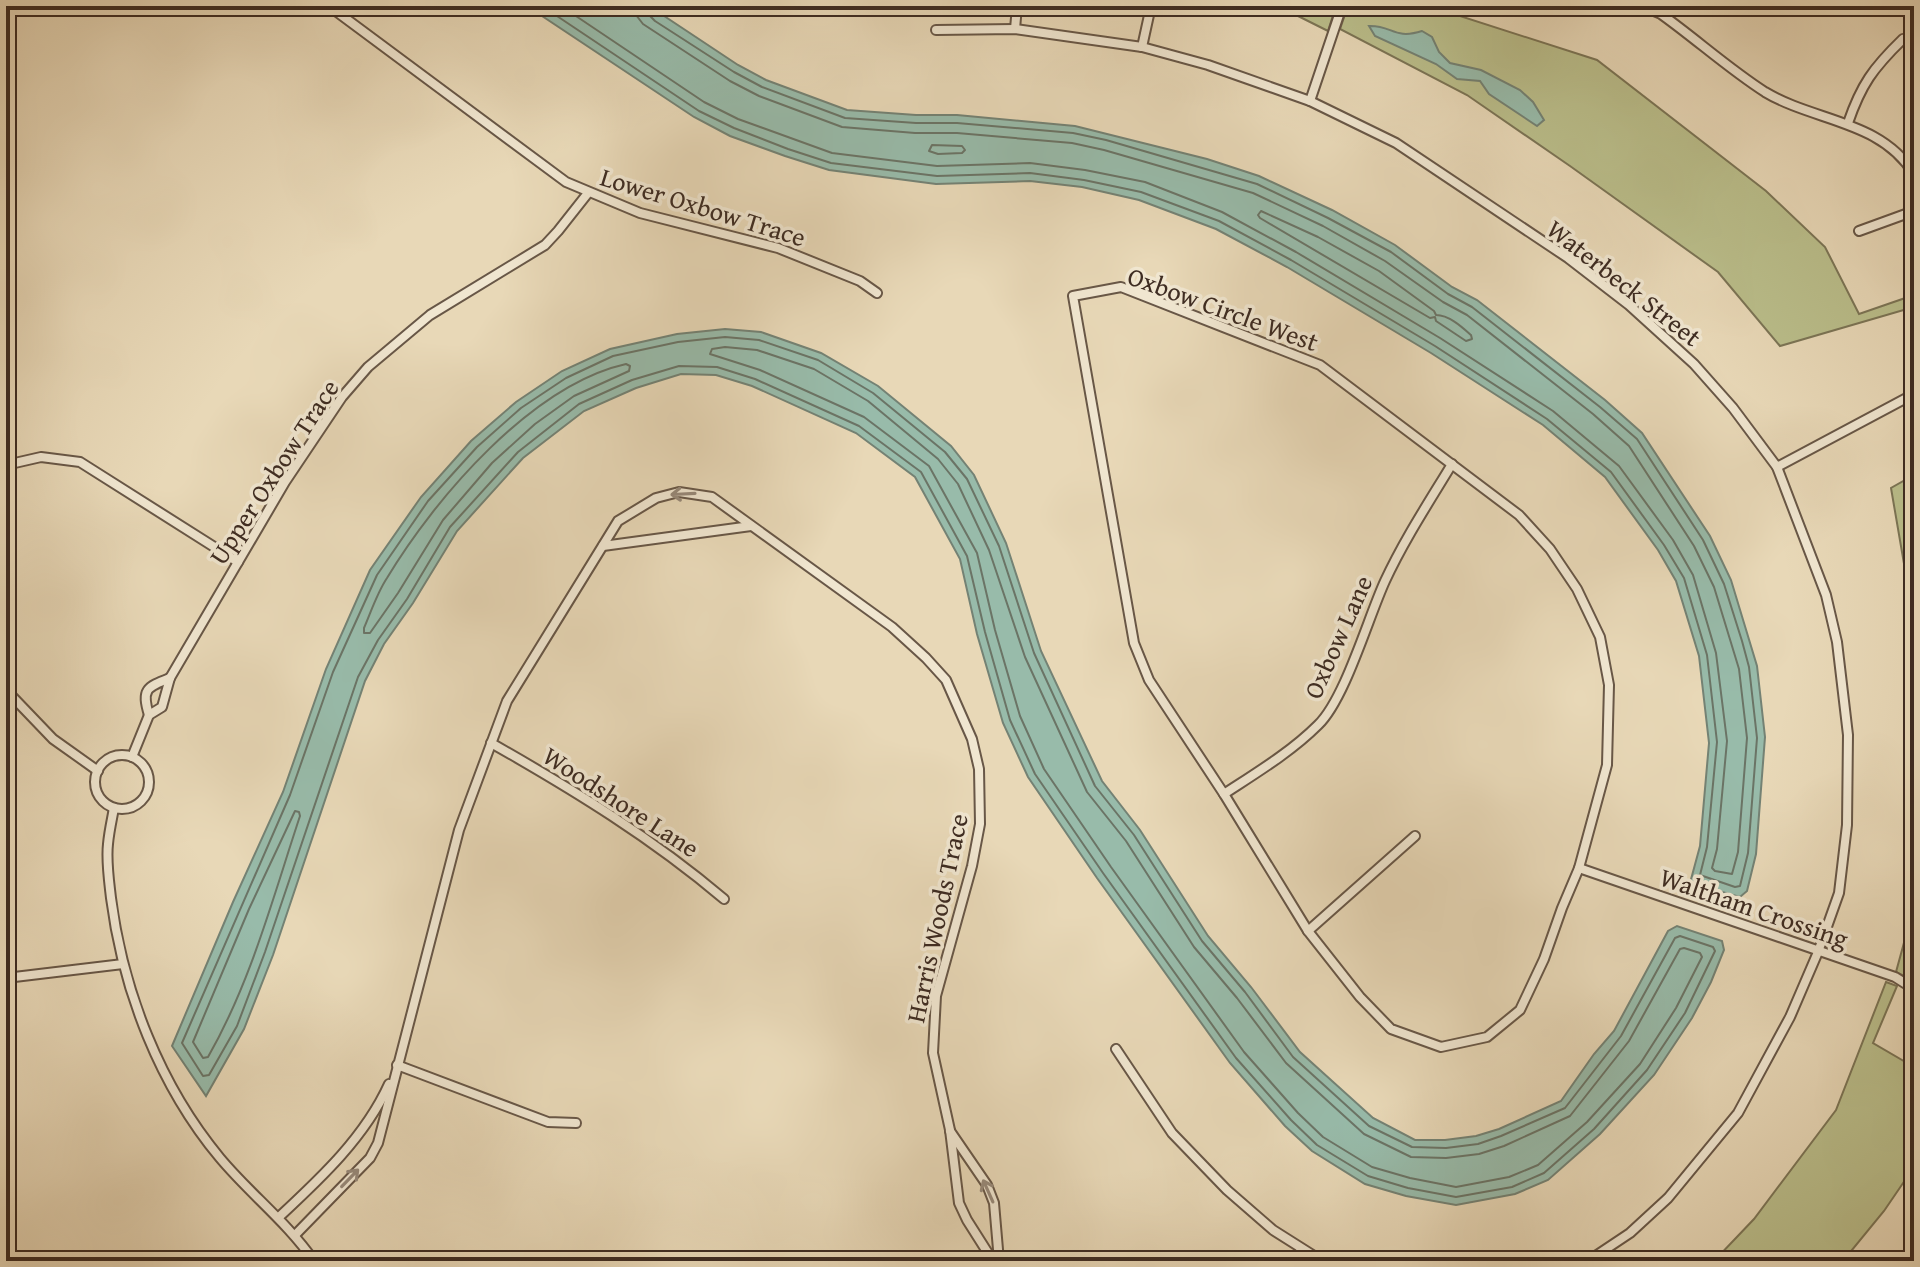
<svg xmlns="http://www.w3.org/2000/svg" width="1920" height="1267" font-family="'Gentium Book Plus',serif">
<rect width="100%" height="100%" fill="#e8d8b7"/>
<filter id="stains"><feTurbulence type="fractalNoise" baseFrequency=".0025" numOctaves="4"/><feColorMatrix values="0 0 0 0 .2 0 0 0 0 .09 0 0 0 0 .02 0 0 0 .5 -.17"/></filter>
<radialGradient id="worn" r=".72"><stop offset=".6" stop-color="#630" stop-opacity="0"/><stop offset="1" stop-color="#630" stop-opacity=".3"/></radialGradient>
<g fill="#babe8b" stroke="#7c7556" stroke-width="2">
<path d="M1278 6H1336L1328 31Z"/>
<path d="M1348 6H1429L1597 60 1766 191 1825 247 1859 314 1914 295V307L1780 346 1718 272 1570 166 1467 95 1340 29Z"/>
<path d="M1914 475V622L1891 488Z"/>
<path d="M1914 906V981L1896 972Z"/>
<path d="M1886 982 1897 986 1873 1043 1914 1067V1167L1884 1211 1843 1261H1714L1754 1219 1836 1110Z"/>
</g>
<g fill="#98bbaa" stroke="#748274" stroke-width="2">
<path d="M527 6H649L738 65 766 80 847 110 916 115H957L1075 126 1207 159 1259 176 1332 210 1395 245 1452 287 1477 300 1605 400 1642 433 1710 536 1731 580 1757 666 1765 737 1756 854 1747 891 1740 897 1690 883 1700 846 1709 743 1699 656 1676 581 1658 550 1605 477 1543 425 1431 353 1287 267 1216 229 1139 200 1082 187 1030 181 936 184 829 170 785 156 730 136 694 117Z"/>
<path d="M1369 26C1392 25 1394 40 1422 31L1432 37 1439 52 1450 63 1481 70 1520 90 1533 102 1544 120 1537 126 1489 94 1480 81 1457 79 1436 64 1375 36Z"/>
<path d="M725 329 761 332 821 353 878 386 951 446 974 475 1006 543 1041 651 1102 781 1140 830 1208 936 1251 987 1300 1052 1373 1118 1415 1140H1445L1476 1136 1499 1129 1561 1101 1594 1054 1614 1031 1668 931 1677 926 1722 941 1724 950 1711 982 1692 1018 1654 1075 1600 1134 1548 1180 1515 1194 1456 1205 1406 1196 1365 1184 1312 1151 1285 1126 1230 1063 1097 878 1028 777 1003 723 977 634 960 559 915 477 856 433 752 386 716 375 681 374 636 388 584 411 523 458 457 531 413 603 384 644 365 681 273 955 244 1029 206 1096 172 1046 233 902 283 792 326 669 370 570 421 497 471 441 516 402 562 371 610 349 677 334Z"/>
</g>
<g fill="none" stroke-linecap="round" stroke-linejoin="round">
<g stroke="#6b7466" stroke-width="2">
<path d="M542 6 699 111 734 128 788 149 831 163 937 176 1030 173 1084 180 1141 192 1219 221 1291 260 1435 346 1547 419 1611 472 1664 545 1684 578 1707 655 1717 742 1707 847 1700 875 1735 887 1740 886 1748 853 1757 738 1749 667 1742 641 1724 584 1703 540 1637 439 1600 407 1472 307 1448 294 1391 252 1328 218 1257 184 1106 140 1073 133 957 123H916L845 118 762 87 734 72 655 21 647 13 645 6"/>
<path d="M561 6 704 102 738 119 832 153 937 166 1030 163 1085 170 1145 182 1222 212 1296 252 1440 338 1553 411 1619 466 1673 540 1693 575 1716 653 1727 741 1717 849 1712 868 1715 871 1732 874 1738 852 1747 738 1739 669 1714 587 1694 546 1629 446 1593 414 1467 315 1443 302 1385 261 1323 226 1253 193 1104 150 1072 143 957 133H915L842 127 759 96 730 81 643 24 636 15 635 6"/>
<path d="M932 145 962 146 965 150 962 153 938 154 929 151Z"/>
<path d="M1261 211 1318 237 1379 271 1434 311 1436 315C1449 315 1462 327 1471 335L1472 339 1466 341 1436 321 1435 317 1430 318 1260 218 1258 215Z"/>
<path d="M725 337 759 340 818 360 873 393 945 452 967 479 999 546 1034 653 1095 786 1134 835 1202 941 1245 992 1293 1057 1369 1126 1412 1147 1446 1148 1478 1144 1501 1136 1565 1108 1621 1036 1675 938 1680 936 1713 947 1715 951 1685 1013 1647 1070 1594 1129 1544 1173 1512 1187 1456 1197 1408 1188 1368 1176 1317 1145 1291 1120 1236 1058 1103 873 1035 774 1010 720 985 632 967 556 921 472 859 426 755 379 717 367 679 366 632 380 579 404 518 452 450 527 407 599 378 640 358 677 265 952 237 1026 209 1075 203 1076 182 1043 290 795 333 672 377 575 428 501 477 447 521 408 566 378 613 356 678 342Z"/>
<path d="M725 347 757 350 814 369 868 401 938 459 958 484 989 550 1025 657 1087 792 1126 841 1194 947 1237 998 1286 1063 1364 1134 1411 1157 1446 1158 1479 1154 1504 1146 1570 1116 1629 1041 1680 949 1684 948 1700 953 1702 957 1676 1008 1640 1064 1587 1122 1538 1165 1509 1177 1456 1187 1410 1178 1372 1167 1323 1137 1298 1113 1244 1052 1111 867 1044 769 1020 716 995 630 977 553 929 466 864 417 760 370 710 354 712 349Z"/>
<path d="M626 364 630 366 629 371 574 396 535 424 492 463 443 520 398 593 370 633H364V628C371 612 377 593 387 578 435 498 532 385 626 364Z"/>
<path d="M295 811 299 812 300 816C273 897 251 982 208 1057L203 1058 193 1042 249 909Z"/>
</g>
<g stroke="#685747" stroke-width="12">
<g id="street">
<path d="M329 6 566 182 640 213 778 248 860 281 877 293"/>
<path d="M1642 6 1661 14C1696 39 1729 69 1765 92 1815 122 1881 120 1914 174"/>
<path d="M1015 29 1017 6"/>
<path d="M936 30 1015 29 1142 47 1208 65 1310 101 1396 143 1568 258 1629 305 1694 364 1733 408 1777 467 1826 595 1837 642 1848 735 1847 825 1839 893 1818 952 1790 1017 1738 1113 1668 1198 1630 1233 1588 1261"/>
<path d="M1142 47 1151 6"/>
<path d="M1310 101 1342 6"/>
<path d="M1848 123C1861 85 1873 68 1903 39"/>
<path d="M1859 231 1914 211"/>
<path d="M1121 287 1320 365 1519 515 1550 549 1577 589 1600 637 1609 685 1607 765 1579 868 1562 908 1544 959 1520 1010 1487 1037 1441 1047 1391 1029 1360 997 1308 931 1224 794 1149 680 1134 643 1073 296Z"/>
<path d="M6 465 41 457 80 462 238 562"/>
<path d="M1777 467 1914 394"/>
<path d="M603 546 751 526"/>
<path d="M6 690 53 739 98 771"/>
<path d="M149 715C141 689 147 687 170 678"/>
<path d="M491 743C574 790 652 838 724 899"/>
<circle cx="122" cy="782" r="27"/>
<path d="M132 757 149 715 162 707 170 678 285 482 342 397 368 367 430 315 545 245 558 231 588 193"/>
<path d="M1224 794C1256 773 1291 752 1318 725 1345 699 1368 618 1385 581 1404 540 1429 502 1452 464"/>
<path d="M114 808C112 819 109 832 108 844 106 861 109 880 111 898 123 991 160 1086 220 1158 250 1194 287 1222 314 1261"/>
<path d="M1579 868 1895 977 1914 989"/>
<path d="M1308 931 1415 836"/>
<path d="M6 978 123 964"/>
<path d="M1116 1049 1172 1133 1227 1190 1273 1230 1322 1261"/>
<path d="M397 1065 548 1122 576 1123"/>
<path d="M950 1131 987 1185 994 1203 999 1261"/>
<path d="M279 1217C321 1178 365 1137 389 1084"/>
<path d="M296 1234 370 1158 378 1143 459 830 507 701 618 521 656 498 679 492 712 497 892 627 926 658 946 680 972 739 979 769 980 824 972 866 936 996 933 1053 950 1130 959 1203 967 1220 993 1261"/>
<path d="M1293 1261 1301 1250"/>
</g>
</g>
<use href="#street" stroke="#f0e6d0" stroke-width="8"/>
</g>
<defs><path id="oneway-shaft" d="M-6 0H5M1.5-3L5.5 0L1.5 3" fill="none" stroke-width="1.6" stroke-linecap="round" stroke-linejoin="round" transform="scale(2)"/></defs>
<g stroke="#978979">
<use href="#oneway-shaft" transform="translate(683 494) rotate(177)"/>
<use href="#oneway-shaft" transform="translate(350 1178) rotate(-46)"/>
<use href="#oneway-shaft" transform="translate(988 1191) rotate(-114)"/>
</g>
<g text-anchor="middle" stroke-width="7" stroke-linejoin="round" paint-order="stroke">
<g font-size="26" fill="#3e2c22" stroke="#f0e6d0">
<text transform="translate(703 207) rotate(17)" y="9">Lower Oxbow Trace</text>
<text transform="translate(1624 283) rotate(38)" y="9">Waterbeck Street</text>
<text transform="translate(1223 309) rotate(20)" y="9">Oxbow Circle West</text>
<text transform="translate(274 472) rotate(-57)" y="9">Upper Oxbow Trace</text>
<text transform="translate(1338 637) rotate(-66)" y="9">Oxbow Lane</text>
<text transform="translate(621 802) rotate(33)" y="9">Woodshore Lane</text>
<text transform="translate(1754 908) rotate(19)" y="9">Waltham Crossing</text>
<text transform="translate(937 918) rotate(-78)" y="9">Harris Woods Trace</text>
</g>
</g>
<rect width="1920" height="1267" fill="none" stroke="#e8d8b7" stroke-width="32"/>
<rect x="8" y="8" width="1904" height="1251" fill="none" stroke="#3e2c22" stroke-width="4"/>
<rect x="16" y="16" width="1888" height="1235" fill="none" stroke="#3e2c22" stroke-width="2"/>
<rect width="100%" height="100%" filter="url(#stains)"/>
<rect width="100%" height="100%" fill="url(#worn)"/>
</svg>
